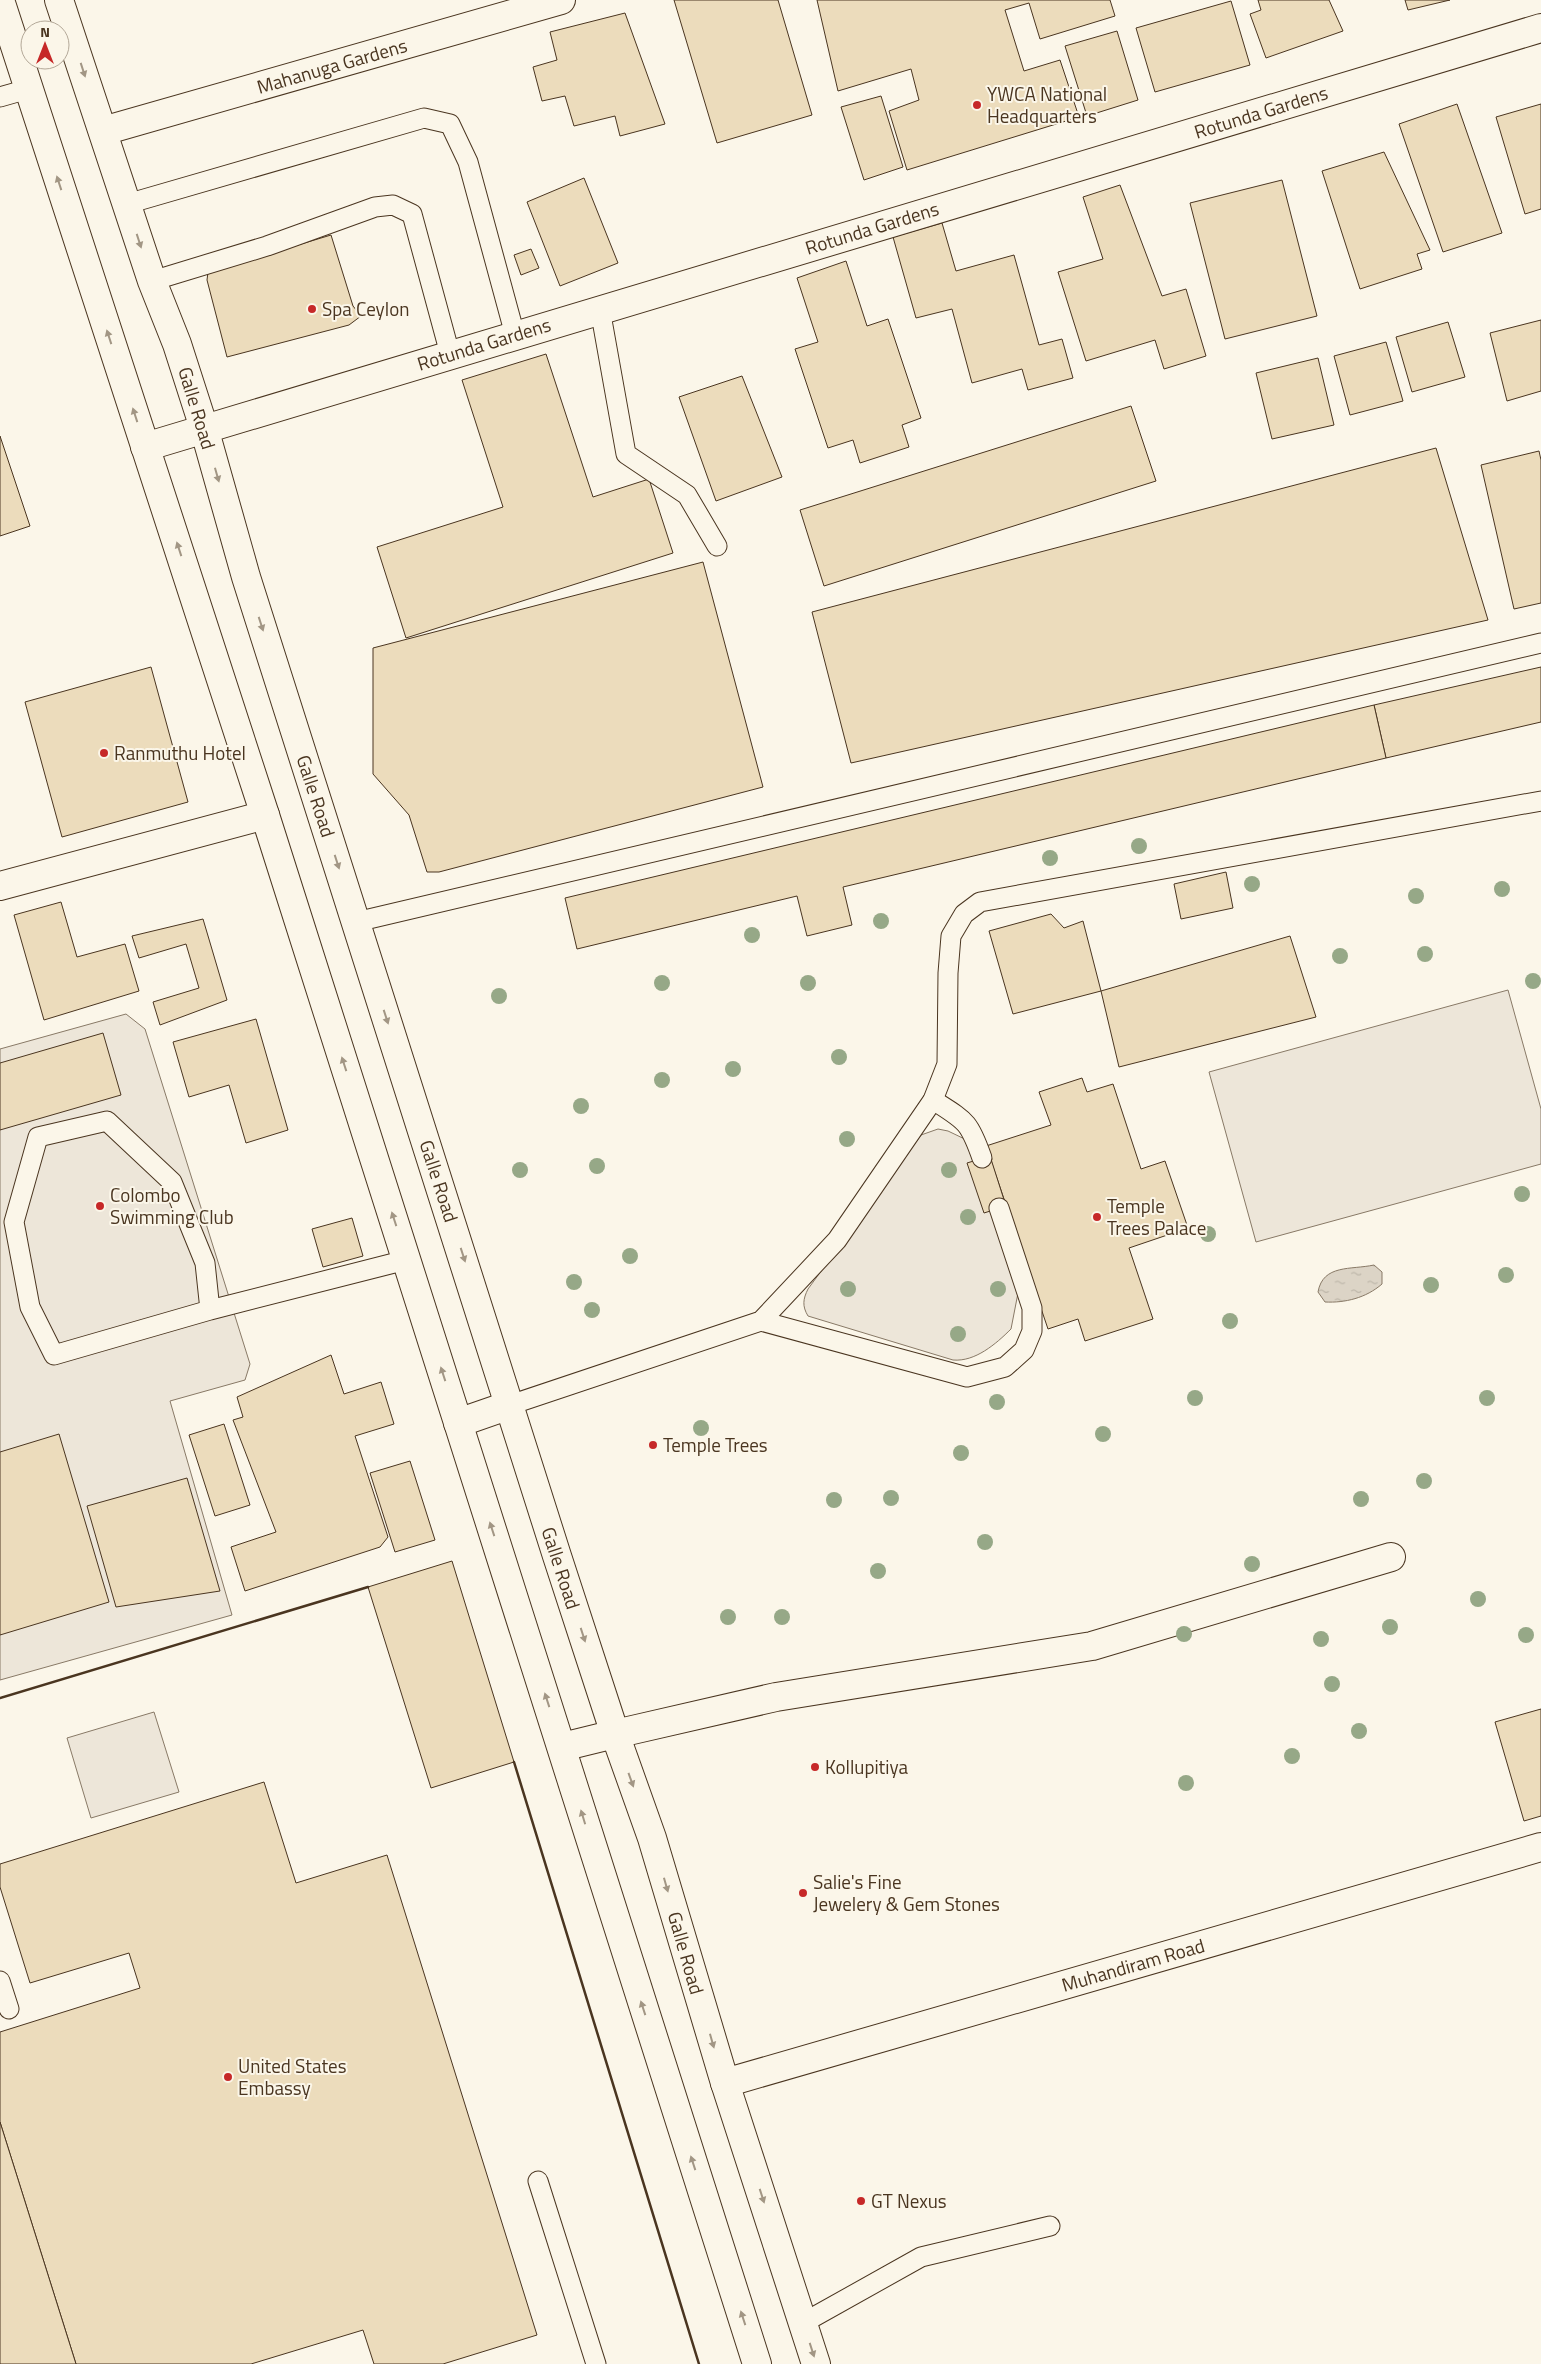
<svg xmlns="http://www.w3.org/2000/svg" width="1541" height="2364" font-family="'Titillium Web',sans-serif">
<defs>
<pattern id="water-ripples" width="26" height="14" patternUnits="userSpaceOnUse" patternTransform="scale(1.25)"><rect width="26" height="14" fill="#dcd4c6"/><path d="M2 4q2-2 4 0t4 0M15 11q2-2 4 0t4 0" fill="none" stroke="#beb7aa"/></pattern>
</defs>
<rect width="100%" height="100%" fill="#fbf6e9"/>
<g fill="#ede6d9" stroke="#887966">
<path d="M1508 990 1541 1109V1164L1256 1242 1209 1072Z"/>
<path d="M126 1014 145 1029 250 1364 245 1380 170 1401 232 1615 0 1680V1049Z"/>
<path d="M938 1129 948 1131 973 1143 1018 1293 1011 1329C996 1344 975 1362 953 1360L808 1316C802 1306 803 1299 808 1289L921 1135Z"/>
<path d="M154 1712 179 1792 91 1818 67 1738Z"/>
</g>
<path fill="url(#water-ripples)" stroke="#887966" d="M1374 1265 1382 1272V1284C1366 1298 1345 1303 1325 1302L1318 1292C1323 1264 1351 1270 1374 1265Z"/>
<g fill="#ecdcbc" stroke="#4a3520">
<path d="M674 0H778L812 115 717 143Z"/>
<path d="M817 0H1110L1115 16 1040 39 1029 3 1005 10 1024 71 1060 60 1079 117 907 170 889 111 919 100 911 69 838 91Z"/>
<path d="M1258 0H1329L1343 31 1266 58 1250 14 1261 10Z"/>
<path d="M1405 0H1450L1408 10Z"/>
<path d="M1231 1 1250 65 1155 92 1136 28Z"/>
<path d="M625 13 665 124 620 136 615 116 574 126 565 96 542 101 533 67 557 60 550 32Z"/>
<path d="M1117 31 1138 100 1087 116 1065 46Z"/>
<path d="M881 96 903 167 864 180 841 107Z"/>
<path d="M1457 104 1502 233 1443 252 1399 124Z"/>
<path d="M1541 104V209L1525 214 1496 117Z"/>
<path d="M1384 152 1430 250 1417 254 1422 269 1360 289 1322 171Z"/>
<path d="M584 178 618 263 560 286 527 202Z"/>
<path d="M1282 180 1317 316 1225 339 1190 203Z"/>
<path d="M1120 185 1162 296 1186 289 1206 356 1164 369 1155 340 1086 361 1058 272 1103 259 1083 197Z"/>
<path d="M942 223 956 271 1014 255 1039 345 1062 339 1073 378 1028 390 1022 369 972 383 952 309 916 318 893 237Z"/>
<path d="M331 235 353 306 361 316 349 325 227 357 207 280 208 272Z"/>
<path d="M531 249 539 268 521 275 514 255Z"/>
<path d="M846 261 867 326 888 319 921 418 902 425 909 447 860 463 853 440 828 448 795 349 818 342 797 278Z"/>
<path d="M1541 320V391L1507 401 1490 333Z"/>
<path d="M1448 322 1465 377 1412 392 1396 337Z"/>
<path d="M1386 342 1403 401 1350 415 1334 356Z"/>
<path d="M546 354 593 497 649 479 673 553 406 638 377 547 503 507 462 380Z"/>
<path d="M1318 358 1334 425 1272 439 1256 373Z"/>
<path d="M742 376 782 477 716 501 679 397Z"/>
<path d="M1131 406 1156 481 824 586 800 510Z"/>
<path d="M0 436 30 526 0 536Z"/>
<path d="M1436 448 1488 620 851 763 812 612Z"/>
<path d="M1539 451 1541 460V603L1514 609 1481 465Z"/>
<path d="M703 562 763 787 439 872H427L409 815 373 774V648Z"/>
<path d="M151 667 188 802 62 837 25 702Z"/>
<path d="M1541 667V722L1386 758 1374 705Z"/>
<path d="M1374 705 1386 758 843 887 852 925 807 936 797 896 577 949 565 898Z"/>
<path d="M1226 872 1233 908 1181 919 1174 884Z"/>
<path d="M61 902 77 957 125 944 139 991 44 1020 14 915Z"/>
<path d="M1051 914 1064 928 1083 921 1101 991 1013 1014 989 931Z"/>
<path d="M203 919 227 1000 160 1025 153 1002 199 988 186 944 139 958 132 936Z"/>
<path d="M1290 936 1316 1017 1119 1067 1101 991Z"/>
<path d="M256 1019 288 1130 246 1143 229 1085 189 1097 173 1042Z"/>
<path d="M103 1033 121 1095 0 1130V1063Z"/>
<path d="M1082 1078 1087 1092 1113 1084 1141 1169 1165 1161 1188 1228 1129 1248 1153 1319 1085 1341 1078 1319 1048 1329 986 1146 1051 1125 1039 1092Z"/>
<path d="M990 1156 1006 1206 984 1213 967 1163Z"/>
<path d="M352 1218 363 1256 323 1267 312 1229Z"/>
<path d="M331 1355 344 1394 381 1382 394 1424 355 1436 388 1537 380 1547 245 1591 231 1547 276 1532 233 1420 243 1417 237 1397Z"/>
<path d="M224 1424 250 1505 215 1516 189 1435Z"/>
<path d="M59 1434 109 1602 0 1635V1452Z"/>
<path d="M410 1461 435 1540 395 1552 370 1473Z"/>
<path d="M187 1478 220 1591 116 1607 87 1506Z"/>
<path d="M452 1561 514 1762 431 1788 368 1587Z"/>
<path d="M1541 1709V1816L1524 1821 1495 1722Z"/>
<path d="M264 1782 296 1883 387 1855 537 2335 443 2364H374L363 2330 251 2364H76L0 2122V2032L140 1988 129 1953 30 1983 0 1887V1864Z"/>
<path d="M0 2122 76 2364H0Z"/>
</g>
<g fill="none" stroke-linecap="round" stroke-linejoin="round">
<g stroke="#4a3520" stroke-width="21">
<g id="lane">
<path d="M0 97 28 89"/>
<path d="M127 204 424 118 450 124 468 162 515 335"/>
<path d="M152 281 267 246 375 207 393 205 412 214 450 354"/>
<path d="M600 309 626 454 687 495 717 546"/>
<path d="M356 922 1541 643"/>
<path d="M933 1100C966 1121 969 1121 982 1158"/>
<path d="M210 1310 205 1263 172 1182 107 1121 38 1137 14 1222 30 1307 54 1355 210 1310 406 1260"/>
<path d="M761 1321 967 1377 1005 1367 1024 1350 1032 1331V1308L999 1208"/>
<path d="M510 1405 761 1321 837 1240 933 1100 947 1064 948 973 951 936 964 914 980 902 1541 801"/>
<path d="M0 1981 9 2009"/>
<path d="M538 2181 596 2364"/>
<path d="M803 2323 921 2257 1050 2226"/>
</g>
</g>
<g stroke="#4a3520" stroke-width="30">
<g id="street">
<path d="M103 131 561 0"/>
<path d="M0 886 265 815"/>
<path d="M615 1734 776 1697 1092 1646 1391 1557"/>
<path d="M725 2083 1541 1847"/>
</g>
</g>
<g stroke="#4a3520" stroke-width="30">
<path id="secondary" d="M145 447 1541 28"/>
</g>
<g stroke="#4a3520" stroke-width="30">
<g id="highway">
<path d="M0 0 265 815 757 2364"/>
<path d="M59 0 152 281 177 344 204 428 246 577 557 1556 615 1734 652 1838 725 2083 816 2364"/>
<path d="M458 1423 510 1405"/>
<path d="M562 1747 615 1734"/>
</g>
</g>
<use href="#lane" stroke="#fbf6e9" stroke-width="19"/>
<use href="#street" stroke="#fbf6e9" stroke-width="28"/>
<use href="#secondary" stroke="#fbf6e9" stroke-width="28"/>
<use href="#highway" stroke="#fbf6e9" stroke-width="28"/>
<g stroke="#4a3520" stroke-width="2.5">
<path d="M0 1698 368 1587"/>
<path d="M514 1762 699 2364"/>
</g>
</g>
<g fill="#96a887">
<circle cx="1139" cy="846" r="8"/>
<circle cx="1050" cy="858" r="8"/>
<circle cx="1252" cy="884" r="8"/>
<circle cx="1502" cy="889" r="8"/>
<circle cx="1416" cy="896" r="8"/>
<circle cx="881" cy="921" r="8"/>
<circle cx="752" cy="935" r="8"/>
<circle cx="1425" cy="954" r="8"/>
<circle cx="1340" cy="956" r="8"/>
<circle cx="1533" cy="981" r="8"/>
<circle cx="662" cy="983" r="8"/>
<circle cx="808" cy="983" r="8"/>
<circle cx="499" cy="996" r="8"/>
<circle cx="839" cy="1057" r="8"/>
<circle cx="733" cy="1069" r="8"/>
<circle cx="662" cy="1080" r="8"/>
<circle cx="581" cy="1106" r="8"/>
<circle cx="847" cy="1139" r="8"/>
<circle cx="597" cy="1166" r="8"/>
<circle cx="520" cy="1170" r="8"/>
<circle cx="949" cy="1170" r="8"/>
<circle cx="1522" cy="1194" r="8"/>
<circle cx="968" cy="1217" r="8"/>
<circle cx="1208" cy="1234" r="8"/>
<circle cx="630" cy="1256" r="8"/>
<circle cx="1506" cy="1275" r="8"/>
<circle cx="574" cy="1282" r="8"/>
<circle cx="1431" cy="1285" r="8"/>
<circle cx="848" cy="1289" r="8"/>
<circle cx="998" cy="1289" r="8"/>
<circle cx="592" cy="1310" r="8"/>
<circle cx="1230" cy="1321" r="8"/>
<circle cx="958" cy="1334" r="8"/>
<circle cx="1195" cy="1398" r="8"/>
<circle cx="1487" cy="1398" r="8"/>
<circle cx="997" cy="1402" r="8"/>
<circle cx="701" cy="1428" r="8"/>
<circle cx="1103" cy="1434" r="8"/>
<circle cx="961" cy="1453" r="8"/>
<circle cx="1424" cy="1481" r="8"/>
<circle cx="891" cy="1498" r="8"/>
<circle cx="1361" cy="1499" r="8"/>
<circle cx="834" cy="1500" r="8"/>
<circle cx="985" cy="1542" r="8"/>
<circle cx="1252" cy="1564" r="8"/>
<circle cx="878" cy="1571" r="8"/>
<circle cx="1478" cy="1599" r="8"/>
<circle cx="728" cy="1617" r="8"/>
<circle cx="782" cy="1617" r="8"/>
<circle cx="1390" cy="1627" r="8"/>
<circle cx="1184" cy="1634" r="8"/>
<circle cx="1526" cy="1635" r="8"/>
<circle cx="1321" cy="1639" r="8"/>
<circle cx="1332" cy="1684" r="8"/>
<circle cx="1359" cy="1731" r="8"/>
<circle cx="1292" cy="1756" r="8"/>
<circle cx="1186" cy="1783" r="8"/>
</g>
<defs><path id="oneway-solid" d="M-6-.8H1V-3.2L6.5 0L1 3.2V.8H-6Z" transform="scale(1.25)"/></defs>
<g fill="#a29684">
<use href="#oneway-solid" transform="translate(83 70) rotate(72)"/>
<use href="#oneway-solid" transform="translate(59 183) rotate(-108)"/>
<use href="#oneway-solid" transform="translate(139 241) rotate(72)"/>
<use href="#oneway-solid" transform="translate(109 337) rotate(-108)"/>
<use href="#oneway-solid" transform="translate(135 415) rotate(-108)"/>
<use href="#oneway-solid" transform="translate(217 475) rotate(74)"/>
<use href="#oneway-solid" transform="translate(179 549) rotate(-108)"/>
<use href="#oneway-solid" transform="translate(261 624) rotate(72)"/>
<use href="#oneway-solid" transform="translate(337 862) rotate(72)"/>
<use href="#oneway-solid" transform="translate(386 1017) rotate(72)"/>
<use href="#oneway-solid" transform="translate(344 1064) rotate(-108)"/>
<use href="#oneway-solid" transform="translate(394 1219) rotate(-108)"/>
<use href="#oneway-solid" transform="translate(463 1255) rotate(72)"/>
<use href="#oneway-solid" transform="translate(443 1374) rotate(-108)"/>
<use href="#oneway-solid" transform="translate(492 1529) rotate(-108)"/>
<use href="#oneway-solid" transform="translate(583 1635) rotate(72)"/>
<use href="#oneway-solid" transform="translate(547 1700) rotate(-108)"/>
<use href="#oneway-solid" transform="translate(631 1780) rotate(70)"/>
<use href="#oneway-solid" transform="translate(583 1817) rotate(-107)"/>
<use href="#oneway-solid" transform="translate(666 1885) rotate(74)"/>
<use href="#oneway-solid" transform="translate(643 2008) rotate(-108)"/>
<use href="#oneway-solid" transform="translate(712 2041) rotate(74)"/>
<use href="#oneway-solid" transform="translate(693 2163) rotate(-108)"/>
<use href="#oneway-solid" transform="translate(762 2196) rotate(72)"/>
<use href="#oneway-solid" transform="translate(743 2318) rotate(-108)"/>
<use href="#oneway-solid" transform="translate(812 2350) rotate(72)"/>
</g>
<g fill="#c62828" stroke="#fbf6e9" stroke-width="2">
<circle cx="977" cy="105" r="5"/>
<circle cx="312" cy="309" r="5"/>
<circle cx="104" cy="753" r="5"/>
<circle cx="100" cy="1206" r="5"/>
<circle cx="1097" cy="1217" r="5"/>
<circle cx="653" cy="1445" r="5"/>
<circle cx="815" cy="1767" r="5"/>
<circle cx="803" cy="1893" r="5"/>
<circle cx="228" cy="2077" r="5"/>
<circle cx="861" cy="2201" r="5"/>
</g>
<g text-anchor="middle" stroke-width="4" stroke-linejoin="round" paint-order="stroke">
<g font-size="19" fill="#4a3520" stroke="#fbf6e9">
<text transform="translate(332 66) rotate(-16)" y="7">Mahanuga Gardens</text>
<text transform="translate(1261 112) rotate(-17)" y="7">Rotunda Gardens</text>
<text transform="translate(872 228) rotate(-17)" y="7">Rotunda Gardens</text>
<text transform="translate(484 344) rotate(-17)" y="7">Rotunda Gardens</text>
<text transform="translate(197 408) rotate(73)" y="7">Galle Road</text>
<text transform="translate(316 796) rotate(72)" y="7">Galle Road</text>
<text transform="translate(439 1181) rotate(72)" y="7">Galle Road</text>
<text transform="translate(561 1568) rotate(72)" y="7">Galle Road</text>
<text transform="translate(686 1953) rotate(74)" y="7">Galle Road</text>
<text transform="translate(1133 1965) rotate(-16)" y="7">Muhandiram Road</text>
</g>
<g font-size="19" fill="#4a3520" stroke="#fbf6e9" text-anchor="start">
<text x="987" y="101">YWCA National<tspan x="987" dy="22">Headquarters</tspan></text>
<text x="322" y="316">Spa Ceylon</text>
<text x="114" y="760">Ranmuthu Hotel</text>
<text x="110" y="1202">Colombo<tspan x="110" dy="22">Swimming Club</tspan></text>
<text x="1107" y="1213">Temple<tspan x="1107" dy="22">Trees Palace</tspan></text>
<text x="663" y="1452">Temple Trees</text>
<text x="825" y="1774">Kollupitiya</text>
<text x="813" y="1889">Salie's Fine<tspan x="813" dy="22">Jewelery &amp; Gem Stones</tspan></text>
<text x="238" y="2073">United States<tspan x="238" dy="22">Embassy</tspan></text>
<text x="871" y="2208">GT Nexus</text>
</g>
</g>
<g transform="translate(45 45)"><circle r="24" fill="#fbf6e9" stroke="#b4a999"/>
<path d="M0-4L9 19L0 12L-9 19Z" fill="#c62828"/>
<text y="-8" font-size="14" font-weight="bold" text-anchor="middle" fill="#4a3520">N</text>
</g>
</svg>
